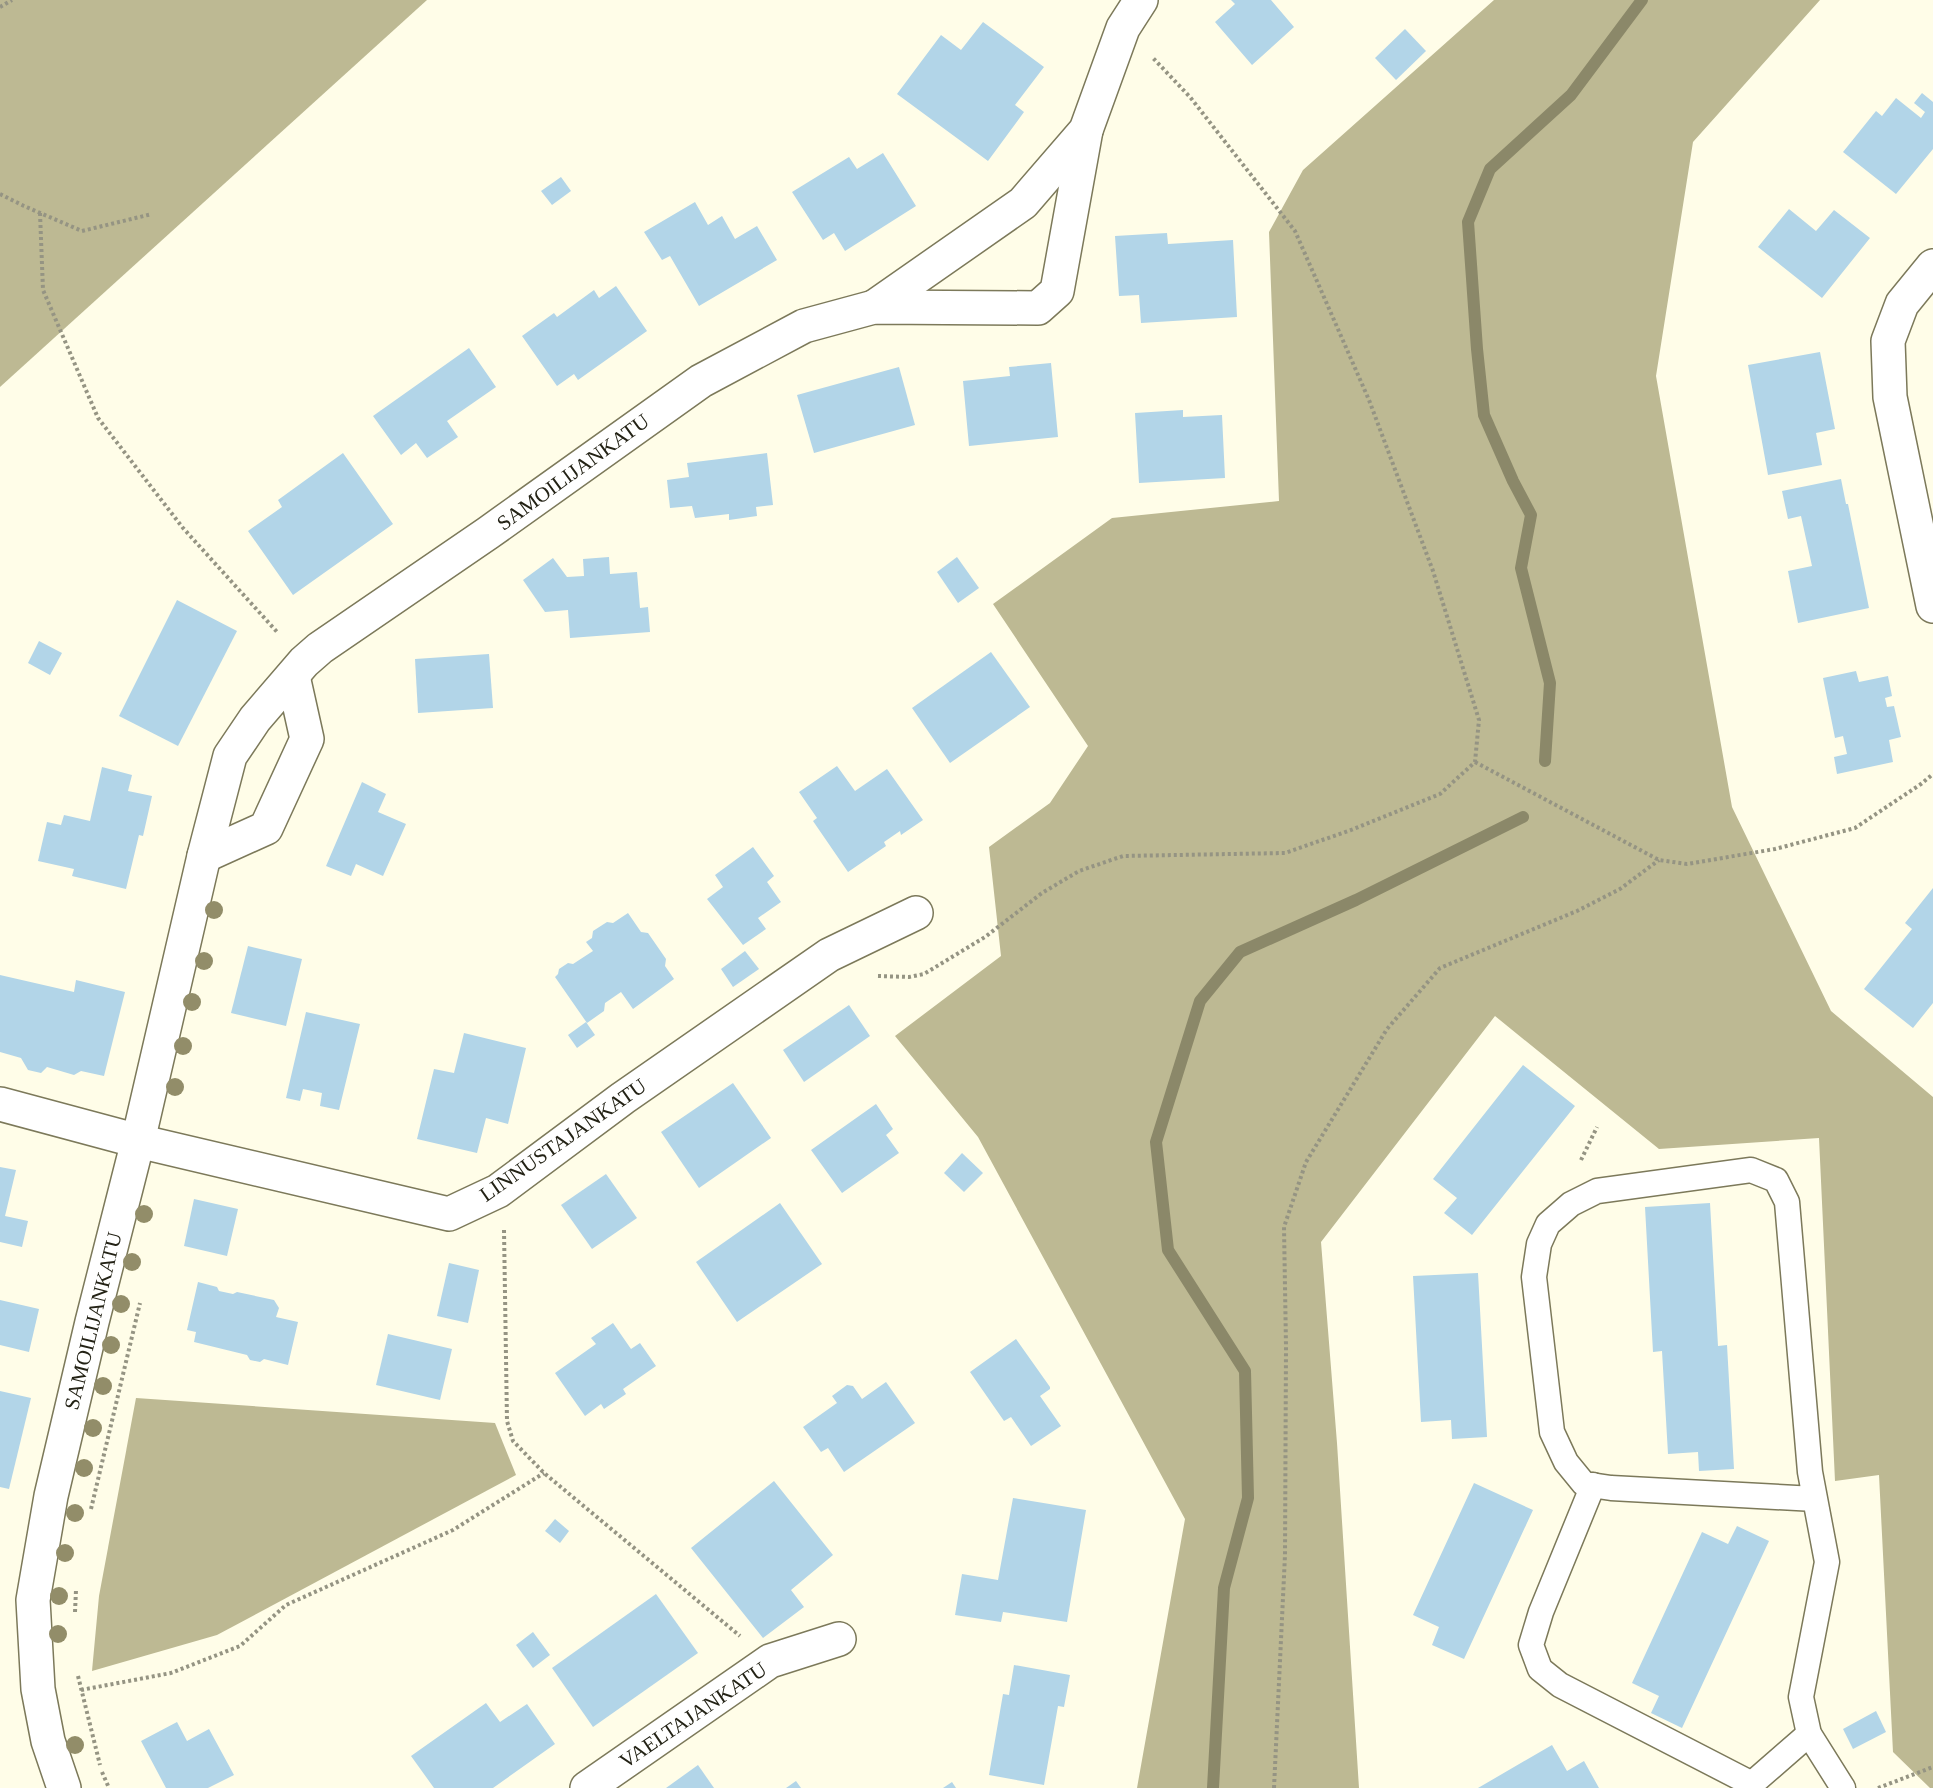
<svg xmlns="http://www.w3.org/2000/svg" width="1933" height="1788" font-family="'Times New Roman',serif">
<rect width="100%" height="100%" fill="#fffde8"/>
<g fill="#bdb993">
<path d="M0 0H427L0 387Z"/>
<path d="M1494 0H1820L1693 142 1656 376 1732 807 1831 1011 1933 1097V1788H1930L1893 1752 1879 1475 1835 1481 1819 1138 1659 1149 1495 1016 1321 1242 1337 1443 1359 1788H1137L1185 1519 978 1137 895 1036 1001 956 989 847 1050 803 1088 746 993 604 1112 518 1279 501 1269 232 1303 170Z"/>
<path d="M136 1398 495 1423 516 1475 217 1635 92 1671 99 1596Z"/>
</g>
<g fill="none" stroke-linecap="round" stroke-linejoin="round">
<g stroke="#8b8869" stroke-width="12">
<path d="M1545 761 1550 683 1521 568 1531 515 1513 481 1484 415 1477 349 1468 222 1490 169 1571 95 1642 0"/>
<path d="M1213 1788 1224 1588 1248 1498 1245 1371 1168 1250 1156 1142 1200 1001 1240 952 1356 900 1523 817"/>
</g>
</g>
<g fill="#b2d5e8">
<path d="M1231 0H1271L1294 27 1252 65 1215 22 1235 4Z"/>
<path d="M983 22 1044 67 1015 105 1024 112 988 161 897 94 941 35 961 50Z"/>
<path d="M1405 29 1426 51 1396 80 1375 58Z"/>
<path d="M1922 93 1933 102V149L1896 194 1843 152 1876 111 1882 116 1896 98 1921 118 1925 112 1914 103Z"/>
<path d="M883 153 916 206 845 251 834 233 823 240 792 192 849 157 857 169Z"/>
<path d="M561 177 571 191 552 205 541 191Z"/>
<path d="M695 202 708 225 722 216 735 239 757 226 777 260 699 306 670 256 662 260 644 232Z"/>
<path d="M1789 209 1816 231 1834 210 1870 238 1822 298 1758 247Z"/>
<path d="M1167 233 1168 244 1233 240 1237 317 1141 323 1139 295 1119 296 1115 236Z"/>
<path d="M616 286 647 331 578 380 574 374 557 386 522 336 554 313 557 317 594 290 599 298Z"/>
<path d="M469 348 496 387 447 421 458 437 427 458 416 443 401 455 373 416Z"/>
<path d="M1820 352 1835 429 1816 433 1822 465 1768 475 1748 365Z"/>
<path d="M1051 363 1058 437 969 446 963 381 1010 376 1009 367Z"/>
<path d="M899 367 915 425 814 453 797 395Z"/>
<path d="M1183 410V417L1222 415 1225 478 1139 483 1135 413Z"/>
<path d="M343 453 393 524 293 595 248 531 282 507 278 500Z"/>
<path d="M767 453 773 505 756 507 757 516 729 520V514L695 518 692 506 670 508 667 480 689 477 687 463Z"/>
<path d="M1841 479 1846 504H1848L1869 608 1798 623 1788 571 1812 566 1801 516 1788 519 1782 491Z"/>
<path d="M609 557 610 574 637 572 640 608 648 607 650 632 570 638 568 610 545 612 523 580 553 558 567 577 584 576 583 559Z"/>
<path d="M957 557 979 588 958 603 937 572Z"/>
<path d="M177 600 237 631 178 746 119 716Z"/>
<path d="M39 641 62 653 50 675 28 663Z"/>
<path d="M991 652 1030 707 950 763 912 708Z"/>
<path d="M489 654 493 708 418 713 415 659Z"/>
<path d="M1856 671 1859 682 1888 676 1892 696 1885 698 1887 707 1894 706 1901 737 1889 740 1893 762 1837 774 1834 757 1847 754 1843 736 1835 738 1823 678Z"/>
<path d="M837 766 855 791 887 769 923 820 901 835 900 831 884 842 886 846 848 872 813 821 817 818 799 792Z"/>
<path d="M102 767 132 775 128 791 152 796 143 836 139 835 126 889 72 876 74 869 38 861 47 822 61 825 64 815 90 821Z"/>
<path d="M362 782 386 794 378 812 406 824 383 876 356 864 351 876 326 866Z"/>
<path d="M753 847 774 876 767 882 781 902 758 918 766 929 743 945 707 899 723 887 715 875Z"/>
<path d="M1933 888V1003L1913 1028 1864 989 1912 929 1905 923Z"/>
<path d="M628 913 641 932 648 933 666 959 665 966 674 979 633 1009 621 992 605 1003 604 1011 587 1023 555 977 558 974 559 969 568 963 573 964 593 951 586 942 592 938 593 931 607 922 613 923Z"/>
<path d="M248 946 302 959 286 1026 231 1013Z"/>
<path d="M745 951 759 969 733 987 721 969Z"/>
<path d="M0 975 74 992 76 980 125 992 104 1076 81 1071 74 1075 47 1067 41 1073 28 1070 21 1058 0 1052Z"/>
<path d="M849 1005 870 1036 804 1082 783 1050Z"/>
<path d="M306 1012 360 1024 339 1110 320 1106 322 1093 303 1089 300 1101 286 1098Z"/>
<path d="M586 1022 595 1035 577 1048 568 1035Z"/>
<path d="M464 1033 526 1048 508 1124 486 1118 477 1153 417 1139 434 1069 454 1073Z"/>
<path d="M1523 1065 1575 1106 1472 1235 1444 1213 1457 1198 1433 1179Z"/>
<path d="M733 1083 771 1138 699 1188 661 1132Z"/>
<path d="M876 1104 893 1129 886 1135 899 1153 842 1193 811 1150Z"/>
<path d="M962 1153 983 1173 964 1192 944 1173Z"/>
<path d="M0 1167 16 1170 5 1216 28 1221 22 1247 0 1242Z"/>
<path d="M606 1174 637 1218 592 1249 561 1205Z"/>
<path d="M194 1199 238 1209 227 1256 184 1246Z"/>
<path d="M780 1203 822 1264 737 1322 696 1262Z"/>
<path d="M1710 1203 1718 1346 1727 1345 1734 1469 1699 1471 1698 1452 1668 1454 1662 1351 1653 1352 1645 1207Z"/>
<path d="M449 1263 479 1270 468 1323 437 1316Z"/>
<path d="M1478 1273 1487 1437 1452 1439 1451 1420 1421 1422 1413 1276Z"/>
<path d="M198 1282 217 1287 219 1291 233 1294 237 1292 274 1300 279 1308 276 1317 298 1322 288 1365 264 1359 260 1362 250 1360 247 1355 194 1342 196 1332 187 1330Z"/>
<path d="M0 1300 39 1309 29 1352 0 1345Z"/>
<path d="M613 1323 631 1349 640 1343 656 1366 623 1389 626 1394 604 1409 601 1404 585 1416 555 1373 596 1344 591 1338Z"/>
<path d="M388 1334 452 1349 440 1400 376 1385Z"/>
<path d="M1016 1339 1050 1387V1389L1040 1396 1061 1426 1031 1446 1011 1417 1004 1421 970 1372Z"/>
<path d="M886 1382 915 1423 844 1472 828 1448 821 1452 803 1427 837 1403 832 1396 847 1385 853 1386 862 1399Z"/>
<path d="M0 1391 31 1398 9 1489 0 1487Z"/>
<path d="M774 1481 833 1555 791 1590 804 1607 763 1638 691 1548Z"/>
<path d="M1474 1483 1533 1510 1464 1659 1432 1645 1439 1627 1413 1615Z"/>
<path d="M1013 1498 1086 1510 1067 1622 1003 1612 1001 1622 955 1615 962 1574 998 1580Z"/>
<path d="M555 1519 569 1531 560 1543 545 1531Z"/>
<path d="M1737 1526 1769 1541 1682 1728 1651 1713 1659 1696 1632 1683 1702 1532 1728 1544Z"/>
<path d="M656 1594 698 1653 593 1727 552 1668Z"/>
<path d="M533 1632 550 1655 533 1668 516 1645Z"/>
<path d="M1014 1665 1070 1675 1064 1707 1058 1706 1044 1785 989 1775 1003 1694 1009 1695Z"/>
<path d="M486 1703 500 1722 527 1704 555 1744 493 1788H434L411 1756Z"/>
<path d="M1876 1711 1886 1732 1853 1749 1843 1729Z"/>
<path d="M177 1722 187 1741 209 1729 234 1775 208 1788H166L141 1741Z"/>
<path d="M1552 1745 1567 1771 1584 1761 1599 1788H1478Z"/>
<path d="M698 1765 714 1788H666Z"/>
<path d="M796 1781 801 1788H786Z"/>
<path d="M952 1782 956 1788H943Z"/>
</g>
<g fill="none" stroke-linecap="round" stroke-linejoin="round">
<g stroke="#7c795a" stroke-width="27">
<g id="service">
<path d="M1593 1485 1541 1612 1531 1645 1540 1669 1560 1685 1752 1784"/>
<path d="M1815 1499 1611 1488 1584 1484 1566 1462 1552 1432 1534 1277 1539 1244 1548 1224 1563 1211 1571 1204 1597 1191 1751 1170 1776 1180 1787 1202 1810 1472 1827 1562 1801 1697 1809 1734 1843 1788"/>
<path d="M1747 1788 1809 1734"/>
</g>
</g>
<g stroke="#7c795a" stroke-width="36">
<g id="minor">
<path d="M1933 266 1902 304 1888 341 1890 397 1933 606"/>
<path d="M874 307 1023 203 1086 130 1123 28 1141 0"/>
<path d="M204 856 266 828 307 739 293 676"/>
<path d="M0 1104 138 1141 449 1214 498 1191 623 1098 829 955 916 913"/>
<path d="M64 1788 48 1741 38 1689 33 1600 51 1496 92 1322 138 1141 204 856 230 756 255 719 304 662 320 648 488 533 701 381 804 326 874 307 1038 308 1057 291 1086 130"/>
<path d="M587 1788 770 1661 839 1639"/>
</g>
</g>
<g stroke="#959483" stroke-width="4" stroke-dasharray="3 3" stroke-linecap="butt">
<path d="M0 7 12 0"/>
<path d="M0 194 24 206 82 231 152 214"/>
<path d="M40 213 43 290 98 418 183 528 278 633"/>
<path d="M1475 762 1659 860 1687 864 1775 849 1855 828 1921 784 1933 774"/>
<path d="M878 976 909 977 924 974 985 937 1042 893 1079 871 1123 856 1285 853 1351 830 1440 794 1475 762 1479 720 1433 571 1369 400 1295 231 1190 97 1153 58"/>
<path d="M1581 1160 1597 1127"/>
<path d="M504 1230 507 1421 513 1441 544 1473 740 1636"/>
<path d="M91 1509 140 1303"/>
<path d="M75 1612 76 1590"/>
<path d="M78 1676 100 1765"/>
<path d="M81 1690 171 1673 240 1646 286 1605 453 1530 544 1473"/>
<path d="M102 1772 109 1788"/>
<path d="M1274 1788 1285 1555 1286 1346 1284 1227 1306 1162 1387 1029 1440 968 1577 911 1620 889 1659 860"/>
<path d="M1878 1788 1933 1767"/>
</g>
<use href="#service" stroke="#fff" stroke-width="24"/>
<use href="#minor" stroke="#fff" stroke-width="33"/>
</g>
<g fill="#928d69">
<circle cx="214" cy="910" r="9"/>
<circle cx="204" cy="961" r="9"/>
<circle cx="192" cy="1002" r="9"/>
<circle cx="183" cy="1046" r="9"/>
<circle cx="175" cy="1087" r="9"/>
<circle cx="144" cy="1214" r="9"/>
<circle cx="132" cy="1262" r="9"/>
<circle cx="121" cy="1304" r="9"/>
<circle cx="111" cy="1345" r="9"/>
<circle cx="103" cy="1386" r="9"/>
<circle cx="93" cy="1428" r="9"/>
<circle cx="84" cy="1468" r="9"/>
<circle cx="75" cy="1513" r="9"/>
<circle cx="65" cy="1553" r="9"/>
<circle cx="59" cy="1596" r="9"/>
<circle cx="58" cy="1634" r="9"/>
<circle cx="75" cy="1745" r="9"/>
</g>
<g text-anchor="middle" stroke-width="4.5" stroke-linejoin="round" paint-order="stroke">
<g font-size="21" fill="#232215" stroke="#fff">
<text transform="translate(573 472) rotate(-36)" y="7">SAMOILIJANKATU</text>
<text transform="translate(563 1140) rotate(-35)" y="7">LINNUSTAJANKATU</text>
<text transform="translate(93 1321) rotate(-76)" y="7">SAMOILIJANKATU</text>
<text transform="translate(693 1715) rotate(-34)" y="7">VAELTAJANKATU</text>
</g>
</g>
</svg>
